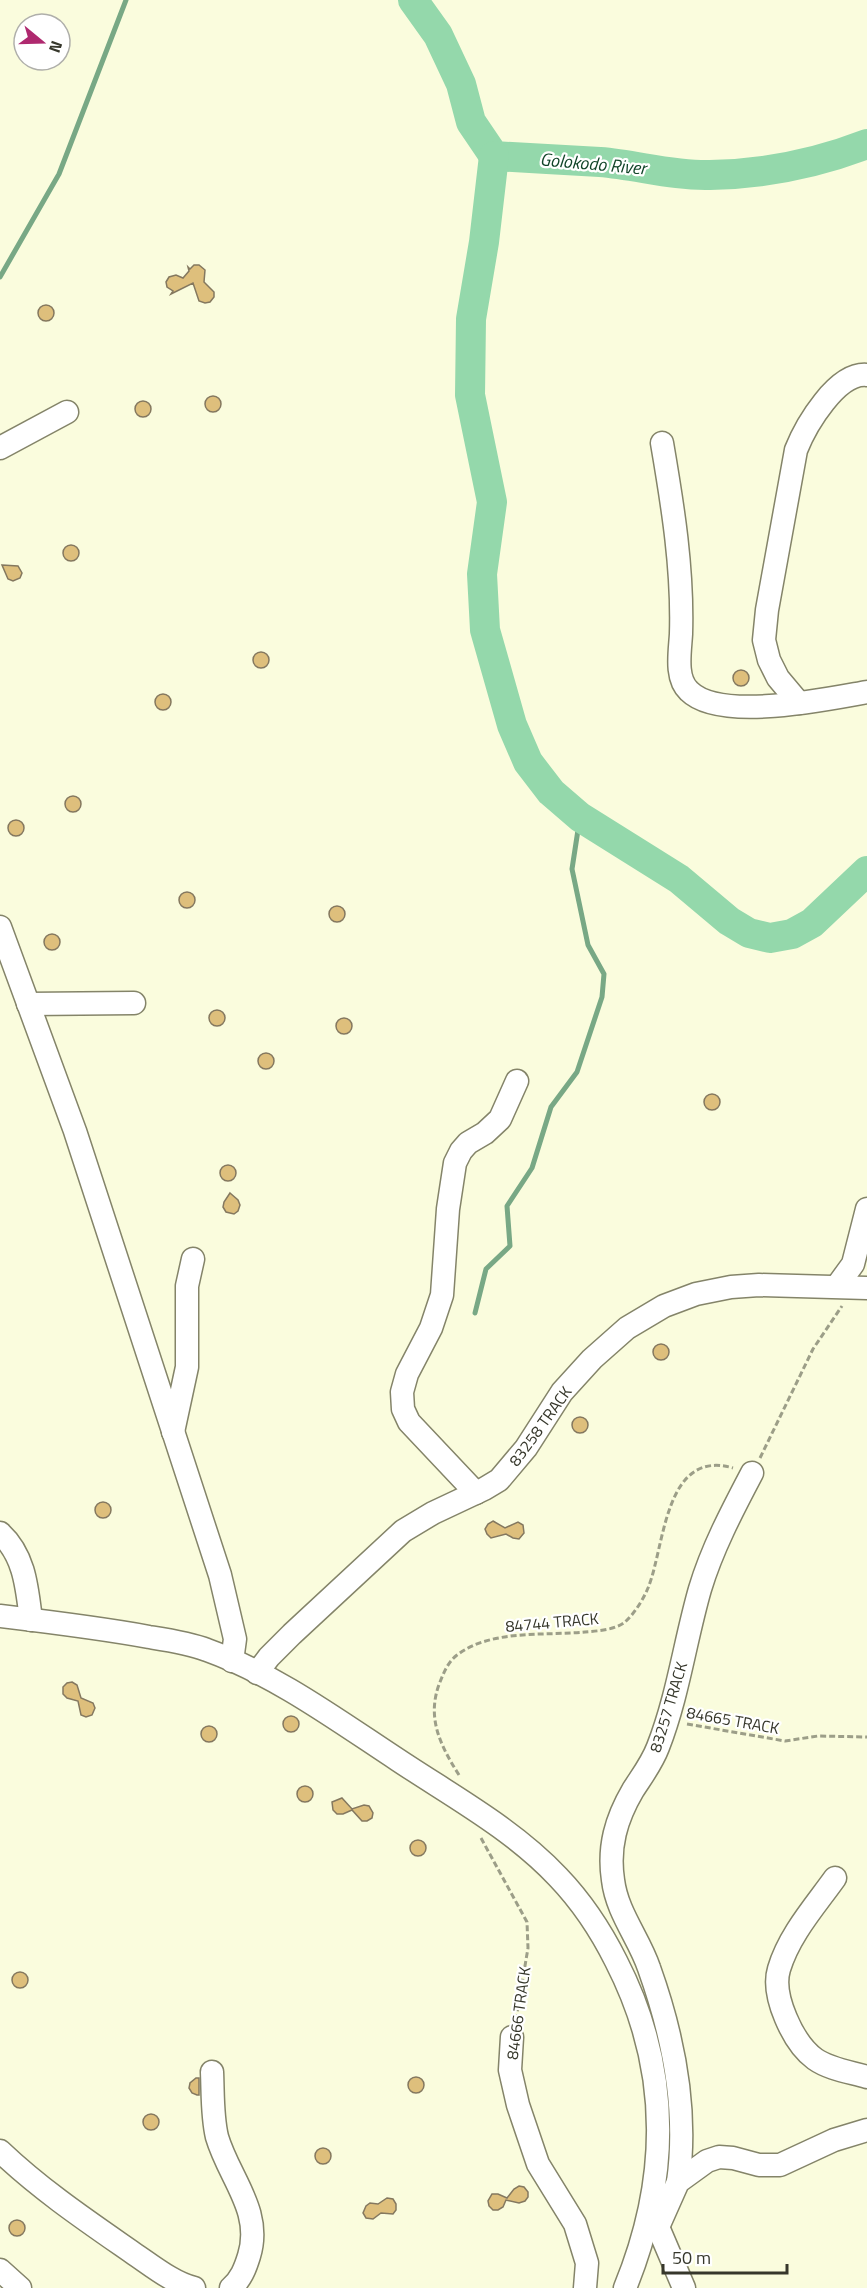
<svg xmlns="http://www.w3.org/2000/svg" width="867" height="2288" font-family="'Titillium Web',sans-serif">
<rect width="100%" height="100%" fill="#fafcdd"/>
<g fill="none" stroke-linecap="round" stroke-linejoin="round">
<g stroke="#78a885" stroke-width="5">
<path d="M0 277 59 174 126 0"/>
<path d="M475 1313 486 1269 510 1246 507 1206 532 1168 551 1107 577 1072 602 997 604 974 588 945 572 869 580 817"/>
</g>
<g stroke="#94d8ab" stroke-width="30">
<path d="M413 0 438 35 461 84 471 122 494 156C529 158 565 160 600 162 637 165 673 176 710 175 762 174 818 163 867 144"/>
<path d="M494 156 484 242 471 319 470 395 492 502 482 574 485 630 512 725 528 762 551 792 580 817 679 879 729 921 749 933 770 938 792 934 812 923 867 871"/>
</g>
</g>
<g fill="#debf7c" stroke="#84785f" stroke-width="1.5">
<path d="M194 265H199L205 270 204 282 214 292V297L210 302 205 303 199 301 193 283 171 294 173 291 167 287 166 282 169 277 176 275 183 278 189 271 188 267 190 269Z"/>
<circle cx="46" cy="313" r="8"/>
<circle cx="213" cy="404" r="8"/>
<circle cx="143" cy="409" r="8"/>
<circle cx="71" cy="553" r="8"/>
<path d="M2 565 18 566 22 573 20 578 13 581 8 579Z"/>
<circle cx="261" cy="660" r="8"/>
<circle cx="741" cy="678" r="8"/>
<circle cx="163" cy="702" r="8"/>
<circle cx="73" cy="804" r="8"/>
<circle cx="16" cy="828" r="8"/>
<circle cx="187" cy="900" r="8"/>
<circle cx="337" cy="914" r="8"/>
<circle cx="52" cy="942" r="8"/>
<circle cx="217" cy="1018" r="8"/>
<circle cx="344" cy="1026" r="8"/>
<circle cx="266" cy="1061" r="8"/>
<circle cx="712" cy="1102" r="8"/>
<circle cx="228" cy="1173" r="8"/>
<path d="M230 1193 238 1200 240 1205 238 1211 234 1214 226 1212 223 1207 224 1202Z"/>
<circle cx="661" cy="1352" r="8"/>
<circle cx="580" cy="1425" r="8"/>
<circle cx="103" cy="1510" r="8"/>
<path d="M493 1521 505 1528 518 1522 523 1525 524 1533 519 1539 513 1538 506 1534 491 1538 487 1534 485 1529 488 1524Z"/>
<path d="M72 1682 77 1685 81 1698 93 1703 95 1708 92 1715 86 1717 81 1715 78 1701 67 1698 63 1694V1687L67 1683Z"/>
<circle cx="291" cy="1724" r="8"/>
<circle cx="209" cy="1734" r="8"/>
<circle cx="305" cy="1794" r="8"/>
<path d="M342 1798 352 1809 364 1805 369 1806 373 1813 372 1818 367 1821H362L352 1810 343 1814H337L333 1810 332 1802Z"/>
<circle cx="418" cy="1848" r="8"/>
<circle cx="20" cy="1980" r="8"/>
<circle cx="416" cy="2085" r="8"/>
<path d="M196 2078H199V2095H197L192 2093 189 2088 190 2083Z"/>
<circle cx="151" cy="2122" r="8"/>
<circle cx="323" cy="2156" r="8"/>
<path d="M519 2186 524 2187 528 2192V2197L525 2201 519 2203 506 2200 503 2207 498 2210H493L489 2206 488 2201 492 2194H498L507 2198 514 2189Z"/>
<path d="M387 2198 393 2199 396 2204V2210L393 2214 381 2213 373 2219 366 2218 363 2213 366 2206 370 2203 378 2204Z"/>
<circle cx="17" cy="2228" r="8"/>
</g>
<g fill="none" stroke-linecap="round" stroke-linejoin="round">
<g stroke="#848469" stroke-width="25">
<g id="minor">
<path d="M662 443C673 507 683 570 681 634 680 652 675 678 689 691 720 722 827 699 867 692"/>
<path d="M0 448 67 412"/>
<path d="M799 703 778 678 769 660 764 640 767 610 796 450C806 425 837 372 867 375"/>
<path d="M0 927 75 1131 220 1575 235 1639 232 1661"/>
<path d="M28 1004 134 1003"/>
<path d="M837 1286 853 1264 867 1209"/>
<path d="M173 1432 187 1367V1286L193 1259"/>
<path d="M476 1493 409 1422 403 1409 402 1392 407 1374 431 1328 442 1295 448 1209 455 1163 461 1151 468 1143 485 1133 500 1119 517 1081"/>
<path d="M0 1533C25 1556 27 1588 31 1620"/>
<path d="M0 1616C50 1622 100 1628 149 1637 168 1640 189 1643 207 1650 276 1675 337 1720 398 1760 452 1796 513 1829 558 1877 581 1901 601 1931 616 1961 671 2068 670 2178 625 2288"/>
<path d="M257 1673 269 1657 292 1634 403 1531 433 1513 484 1489 499 1480 526 1448 562 1392 592 1359 627 1328 664 1306 696 1294 731 1287 759 1285 867 1288"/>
<path d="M835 1878C815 1906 789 1935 779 1969 771 1995 793 2043 815 2059 829 2069 850 2072 867 2077"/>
<path d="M512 2037 510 2070 518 2105 538 2164 575 2224 587 2263 585 2288"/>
<path d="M212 2072C213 2094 212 2116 217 2137 229 2178 263 2211 249 2256 245 2269 241 2279 231 2288"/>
<path d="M0 2151C41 2190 87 2221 133 2253 151 2265 173 2283 194 2288"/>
<path d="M678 2182C688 2111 673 2035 649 1968 639 1938 617 1913 613 1880 608 1847 616 1819 633 1790 642 1776 652 1763 658 1747 678 1696 685 1641 700 1589 712 1549 732 1511 752 1473"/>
<path d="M652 2213 684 2288"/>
<path d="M658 2227 678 2182 707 2161 719 2157 733 2158 759 2165H780L834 2140 867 2130"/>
<path d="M0 2270 20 2288"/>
</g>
</g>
<g stroke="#9c9e88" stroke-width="3" stroke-dasharray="6 3" stroke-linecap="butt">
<path d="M760 1458 813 1349 842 1306"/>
<path d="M687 1724 785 1741 818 1736 867 1737"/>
<path d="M459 1775C440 1745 426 1717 440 1682 444 1672 448 1662 457 1655 491 1629 545 1636 585 1632 597 1631 615 1630 625 1622 634 1614 643 1600 648 1588 665 1547 664 1448 733 1468"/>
<path d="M481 1838 527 1922 528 1948 516 2019"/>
</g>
<use href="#minor" stroke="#fff" stroke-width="22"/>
</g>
<g text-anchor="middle" stroke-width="4.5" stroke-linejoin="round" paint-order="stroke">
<g font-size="16" fill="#36372b" stroke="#fff">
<text transform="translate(540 1426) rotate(-54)" y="6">83258 TRACK</text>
<text transform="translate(552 1622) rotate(-5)" y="6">84744 TRACK</text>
<text transform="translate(668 1707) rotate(-73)" y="6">83257 TRACK</text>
<text transform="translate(733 1720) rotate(10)" y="6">84665 TRACK</text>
<text transform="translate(518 2013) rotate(-82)" y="6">84666 TRACK</text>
</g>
<g font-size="18" font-style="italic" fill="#104428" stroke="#fff">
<text transform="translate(593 164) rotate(5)" y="6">Golokodo River</text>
</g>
</g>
<g transform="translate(42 42) rotate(109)"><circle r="28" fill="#ffffff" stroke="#afafaa" stroke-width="1.5"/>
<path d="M0-4.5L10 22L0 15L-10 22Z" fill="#af296f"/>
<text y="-9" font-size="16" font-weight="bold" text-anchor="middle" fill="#36372b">N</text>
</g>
<path d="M663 2264v9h124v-9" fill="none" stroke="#36372b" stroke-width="3"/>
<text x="672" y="2264" font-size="18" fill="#36372b" stroke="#ffffff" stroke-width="4.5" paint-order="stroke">50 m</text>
</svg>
